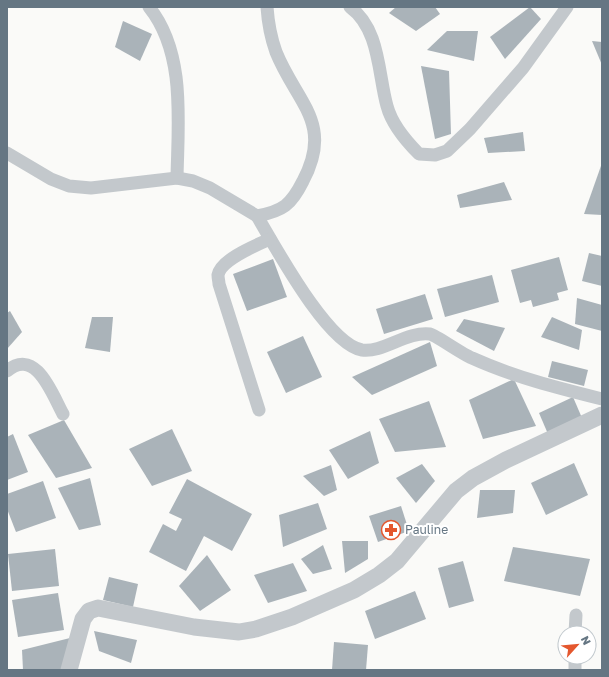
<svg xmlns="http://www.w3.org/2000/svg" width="609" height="677" font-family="'Golos Text',sans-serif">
<rect width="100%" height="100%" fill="#fafaf8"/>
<g fill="#aab3b9">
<path d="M396 7H435L440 14 416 31 389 13Z"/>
<path d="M530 7 541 19 505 59 490 37Z"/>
<path d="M123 21 152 34 140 61 115 47Z"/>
<path d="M447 31H478L474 61 427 50Z"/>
<path d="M592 41 602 42V65Z"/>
<path d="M421 66 449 71 451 134 435 139Z"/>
<path d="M523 132 525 151 488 153 484 138Z"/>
<path d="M602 163V215L584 214Z"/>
<path d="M504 182 512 200 460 208 457 195Z"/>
<path d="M589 253 602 256V286L582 281Z"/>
<path d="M559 257 568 290 557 293 559 300 533 307 531 300 520 303 511 270Z"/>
<path d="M273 259 287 297 247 311 233 274Z"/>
<path d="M492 275 499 302 445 317 437 289Z"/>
<path d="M425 294 433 319 384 334 376 309Z"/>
<path d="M577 298 602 305V331L575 324Z"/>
<path d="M10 311 22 332 7 349V313Z"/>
<path d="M92 317H113L110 352 85 348Z"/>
<path d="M552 317 582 330 579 350 541 337Z"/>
<path d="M464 319 505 328 494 351 456 331Z"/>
<path d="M303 336 322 377 286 393 267 352Z"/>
<path d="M430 342 437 366 372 395 352 377Z"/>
<path d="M552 361 588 370 584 386 548 377Z"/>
<path d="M514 379 536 426 483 439 469 400Z"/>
<path d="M573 397 582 418 548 434 539 413Z"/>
<path d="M429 401 446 447 395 452 379 419Z"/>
<path d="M64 420 92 468 56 478 28 435Z"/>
<path d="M172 429 192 471 152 486 129 449Z"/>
<path d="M370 431 379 463 348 479 329 450Z"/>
<path d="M13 434 28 472 7 480V437Z"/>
<path d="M574 463 588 495 546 515 531 483Z"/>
<path d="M422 464 435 481 416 503 396 478Z"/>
<path d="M331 465 337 490 324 496 303 476Z"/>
<path d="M90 478 101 525 79 530 58 488Z"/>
<path d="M187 479 252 514 232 551 204 536 186 571 149 552 163 524 176 531 182 519 169 513Z"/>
<path d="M43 481 56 518 16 532 7 509V494Z"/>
<path d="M480 490H515L513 513 477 518Z"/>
<path d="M318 503 327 529 283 547 279 515Z"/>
<path d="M401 506 409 531 378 542 369 516Z"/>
<path d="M342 541H368V559L345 573Z"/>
<path d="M323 545 332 569 313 574 301 559Z"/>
<path d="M513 547 590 559 580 596 504 581Z"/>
<path d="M55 549 59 586 12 591 8 554Z"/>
<path d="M207 555 231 590 200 611 179 586Z"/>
<path d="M463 561 474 601 449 608 438 568Z"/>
<path d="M293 563 307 591 268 603 254 575Z"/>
<path d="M109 577 138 584 133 607 103 600Z"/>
<path d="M415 591 426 619 375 639 365 611Z"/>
<path d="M58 593 64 630 18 637 12 600Z"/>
<path d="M94 631 137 640 131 663 99 651Z"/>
<path d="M70 638 63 670H23L22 650Z"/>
<path d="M334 642 368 645 366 670H332Z"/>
</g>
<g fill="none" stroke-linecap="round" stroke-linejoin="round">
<g stroke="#c3c8cc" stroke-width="13">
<path d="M149 7C186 53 178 122 177 178"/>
<path d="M350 7C380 29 378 74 387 106 392 125 406 141 419 154L435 155 447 151 470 129 523 68 567 7"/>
<path d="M7 153 51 179 69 186 91 188 177 178 193 181 210 188 257 216C283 211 291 205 303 181 334 123 296 102 276 52 271 38 268 22 267 7"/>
<path d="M257 216C275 246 327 344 362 350 383 353 407 331 430 334 437 336 462 354 472 358 514 377 558 388 602 399"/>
<path d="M7 371C36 347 52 394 63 414"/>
<path d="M259 410 219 284C219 282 218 278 218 275 221 259 257 245 270 239"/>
<path d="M575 633 576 615"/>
<path d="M575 670V657"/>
</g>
<path stroke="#c3c8cc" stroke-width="17" d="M69 670 83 619 89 611 98 608 194 627 239 632 256 629 292 617 354 590 379 575 397 561 456 491 473 478 506 460 602 415"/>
</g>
<defs>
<g id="pharmacy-ring" transform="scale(1)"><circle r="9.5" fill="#fff" stroke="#e4572e" stroke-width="1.5"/><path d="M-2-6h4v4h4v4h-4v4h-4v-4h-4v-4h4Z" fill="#e4572e"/></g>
</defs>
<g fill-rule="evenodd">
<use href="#pharmacy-ring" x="391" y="530"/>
</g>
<g text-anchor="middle" stroke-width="4" stroke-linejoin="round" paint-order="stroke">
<g font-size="12" fill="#657683" stroke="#fff" text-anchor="start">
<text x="405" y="534">Pauline</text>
</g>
</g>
<rect width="609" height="677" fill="none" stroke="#657683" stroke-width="16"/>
<g transform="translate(577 645) rotate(63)"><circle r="19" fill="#ffffff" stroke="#c1c8cd"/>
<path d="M0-3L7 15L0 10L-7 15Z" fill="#e4572e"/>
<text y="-6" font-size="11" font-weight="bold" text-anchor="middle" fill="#657683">N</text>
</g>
</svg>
